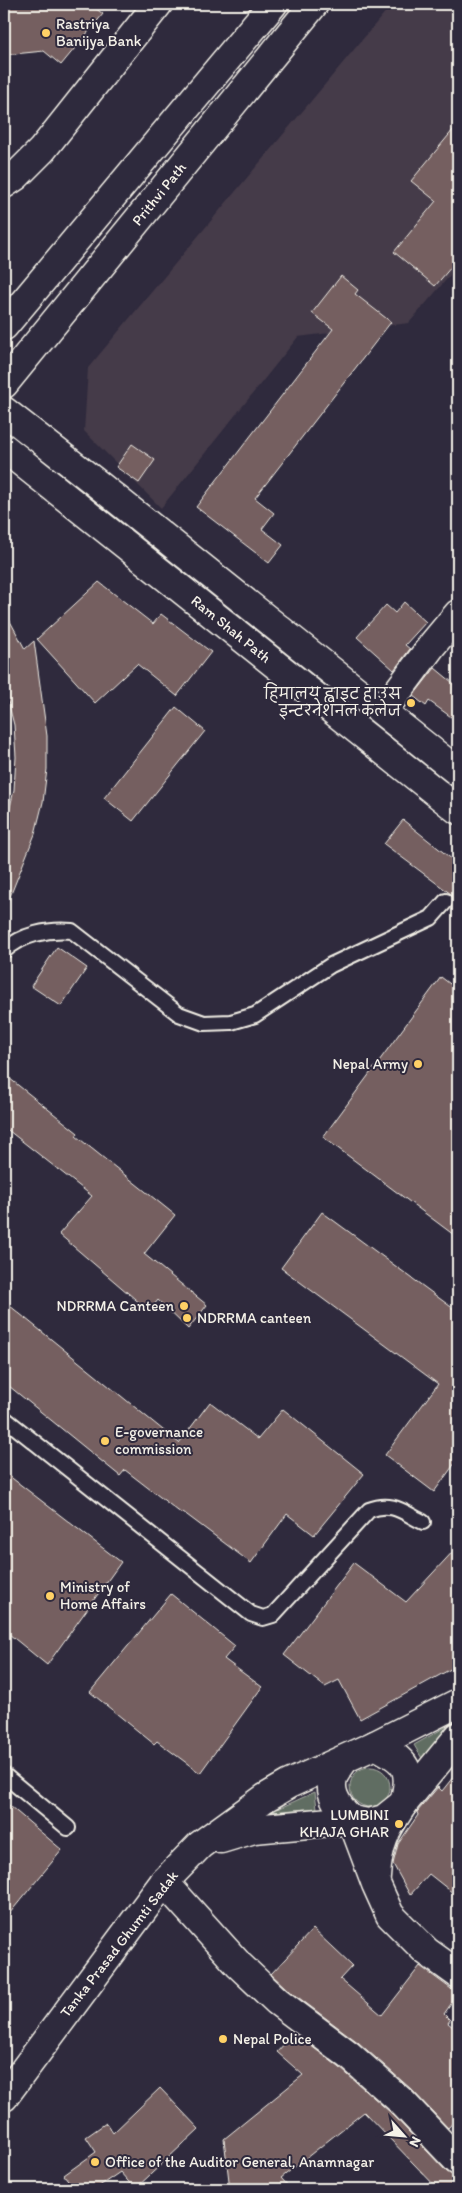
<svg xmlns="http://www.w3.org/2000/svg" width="462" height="2193" font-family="Itim,'Playpen Sans Deva',sans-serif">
<rect width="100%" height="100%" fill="#2f2a3d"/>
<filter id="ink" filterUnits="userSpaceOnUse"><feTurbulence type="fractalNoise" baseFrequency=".02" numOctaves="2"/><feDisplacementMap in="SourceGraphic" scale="10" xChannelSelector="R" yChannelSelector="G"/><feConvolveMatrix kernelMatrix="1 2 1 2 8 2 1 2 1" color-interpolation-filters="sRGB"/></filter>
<g filter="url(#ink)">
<path fill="#443a48" d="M392 4H458V266L409 323 298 337 161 508 84 431 88 368Z"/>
<g fill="#616d62" stroke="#aaafa5">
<path d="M458 1720V1721L423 1760 414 1745Z"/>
<circle cx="370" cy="1787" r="20"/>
<path d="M315 1792 317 1808 271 1812Z"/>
</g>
<g fill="#745e61" stroke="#f4f1e8">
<path d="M4 4H90L103 14 61 65 44 51 4 55Z"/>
<path d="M458 124V259L435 286 394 252 436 201 411 181Z"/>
<path d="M341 276 358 290 355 294 391 322 255 498 274 513 262 529 283 545 269 563 196 507 333 329 312 313Z"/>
<path d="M132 444 155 460 139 483 116 467Z"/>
<path d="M99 582 153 624 161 614 211 652 177 696 137 664 95 703 37 639Z"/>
<path d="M404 602 426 622 405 645 410 649 394 670 357 637 386 605 395 613Z"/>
<path d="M4 610 25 649 34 641 47 736V769L43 802 35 834 5 909 4 833 14 790 16 757 14 725 4 686Z"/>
<path d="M435 668 458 687V722L429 701 426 706 413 696Z"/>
<path d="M176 707 205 731 133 821 104 798Z"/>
<path d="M403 820 458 864V901L451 894 384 844Z"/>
<path d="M57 947 87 968 61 1006 31 986Z"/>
<path d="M441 977 458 990V1238L323 1137Z"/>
<path d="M4 1074 78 1133 76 1136 175 1215 144 1254 207 1305 188 1329 158 1300 149 1311 59 1234 92 1196 4 1127Z"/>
<path d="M322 1212 458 1312V1459L434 1492 385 1455 438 1384 281 1268Z"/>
<path d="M4 1301 179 1443 210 1402 258 1439 283 1409 364 1474 314 1535 287 1514 251 1563 183 1512 182 1514 125 1470 120 1476 4 1382Z"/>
<path d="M4 1472 121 1562 47 1665 4 1630Z"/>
<path d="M458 1546V1665L360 1719 339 1680 325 1687 284 1655 354 1563 406 1602Z"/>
<path d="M171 1594 235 1646 224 1659 262 1687 200 1773 157 1741 154 1744 90 1692Z"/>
<path d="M458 1771V1897L429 1874 410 1895 393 1864 398 1844 418 1815 417 1812 438 1787 442 1791Z"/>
<path d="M4 1801 62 1850 4 1920Z"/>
<path d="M313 1929 352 1966 340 1979 382 2015 420 1966 458 1994 444 2014 450 2020 448 2023 458 2031V2117L448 2128 411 2089 359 2043 287 1989 271 1974Z"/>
<path d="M294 2033 339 2067 390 2112 447 2172 458 2177V2189H438L364 2112 281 2178 291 2189H230L224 2139 303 2075 277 2052Z"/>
<path d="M160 2088 199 2129 135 2189 120 2172 95 2189H75L64 2175 96 2152 86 2137 106 2123 113 2133Z"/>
</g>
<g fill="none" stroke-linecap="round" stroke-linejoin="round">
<g stroke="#f4f1e8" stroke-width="18">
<g id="service">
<path d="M4 951C22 934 48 929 72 931L179 1014 204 1023 231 1022 255 1015 331 965 431 918 446 901"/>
<path d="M4 1418 251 1614 263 1618 273 1615 369 1510C392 1501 403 1512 423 1522"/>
<path d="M4 1775 68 1828"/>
</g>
</g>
<g stroke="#f4f1e8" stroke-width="31">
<g id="minor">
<path d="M4 184 16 176 42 150 158 4"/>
<path d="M383 711 433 644 458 614"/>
<path d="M352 1820 376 1884 390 1915 426 1951 458 1974"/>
<path d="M376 1877C378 1843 385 1831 404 1803"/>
<path d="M164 1882 239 1965 277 2001 349 2055 401 2101 458 2161"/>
</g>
</g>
<g stroke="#f4f1e8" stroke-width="31">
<g id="tertiary">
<path d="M375 1745C407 1761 413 1769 404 1803"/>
<path d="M344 1760C341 1765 335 1772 333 1778 328 1795 340 1809 352 1820"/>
<path d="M221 1839 254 1829 352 1820 368 1823 384 1819 404 1803 458 1737"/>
<path d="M4 2097 164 1882 200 1845 265 1798 289 1784 375 1745 458 1703"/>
</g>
</g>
<g stroke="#f4f1e8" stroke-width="31">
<g id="primary">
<path d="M4 326 273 4"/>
<path d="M4 384 314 4"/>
<path d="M4 411 95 482 458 772"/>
<path d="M4 448 458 810"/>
</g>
</g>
<use href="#service" stroke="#2f2a3d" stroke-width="14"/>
<use href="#minor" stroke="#2f2a3d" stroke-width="28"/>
<use href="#tertiary" stroke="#2f2a3d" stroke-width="28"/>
<use href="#primary" stroke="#2f2a3d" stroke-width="28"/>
</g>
</g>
<g fill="#ffd166" stroke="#2f2a3d" stroke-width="2">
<circle cx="46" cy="33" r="5"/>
<circle cx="411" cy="703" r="5"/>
<circle cx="418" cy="1064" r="5"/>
<circle cx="184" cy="1306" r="5"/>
<circle cx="187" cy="1318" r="5"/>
<circle cx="105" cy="1441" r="5"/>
<circle cx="50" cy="1596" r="5"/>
<circle cx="399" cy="1824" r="5"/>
<circle cx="223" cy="2039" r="5"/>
<circle cx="95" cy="2162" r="5"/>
</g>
<g text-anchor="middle" stroke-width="4" stroke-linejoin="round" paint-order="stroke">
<g font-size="15" fill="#f4f1e8" stroke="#2f2a3d" text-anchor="start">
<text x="56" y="29">Rastriya<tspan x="56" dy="17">Banijya Bank</tspan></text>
<text x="401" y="699" text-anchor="end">हिमालय ह्वाइट हाउस<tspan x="401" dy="17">इन्टरनेशनल कलेज</tspan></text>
<text x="408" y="1069" text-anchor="end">Nepal Army</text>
<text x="174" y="1311" text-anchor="end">NDRRMA Canteen</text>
<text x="197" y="1323">NDRRMA canteen</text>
<text x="115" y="1437">E-governance<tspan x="115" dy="17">commission</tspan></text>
<text x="60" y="1592">Ministry of<tspan x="60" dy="17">Home Affairs</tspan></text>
<text x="389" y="1820" text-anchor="end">LUMBINI<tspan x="389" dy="17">KHAJA GHAR</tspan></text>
<text x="233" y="2044">Nepal Police</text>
<text x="105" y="2167">Office of the Auditor General, Anamnagar</text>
</g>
<g font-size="15" fill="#f4f1e8" stroke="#2f2a3d">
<text transform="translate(159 194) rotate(-51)" y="5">Prithvi Path</text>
<text transform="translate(231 629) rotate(39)" y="5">Ram Shah Path</text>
<text transform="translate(119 1944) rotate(-52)" y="5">Tanka Prasad Ghumti Sadak</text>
</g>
</g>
<rect width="462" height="2193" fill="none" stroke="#2f2a3d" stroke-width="20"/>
<rect x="10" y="10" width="442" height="2173" fill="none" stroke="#f4f1e8" stroke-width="2" filter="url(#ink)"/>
<g transform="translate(404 2136) rotate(117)" stroke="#2f2a3d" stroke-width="4" paint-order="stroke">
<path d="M0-4L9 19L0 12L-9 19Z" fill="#f4f1e8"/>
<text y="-8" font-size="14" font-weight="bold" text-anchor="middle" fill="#f4f1e8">N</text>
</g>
</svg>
